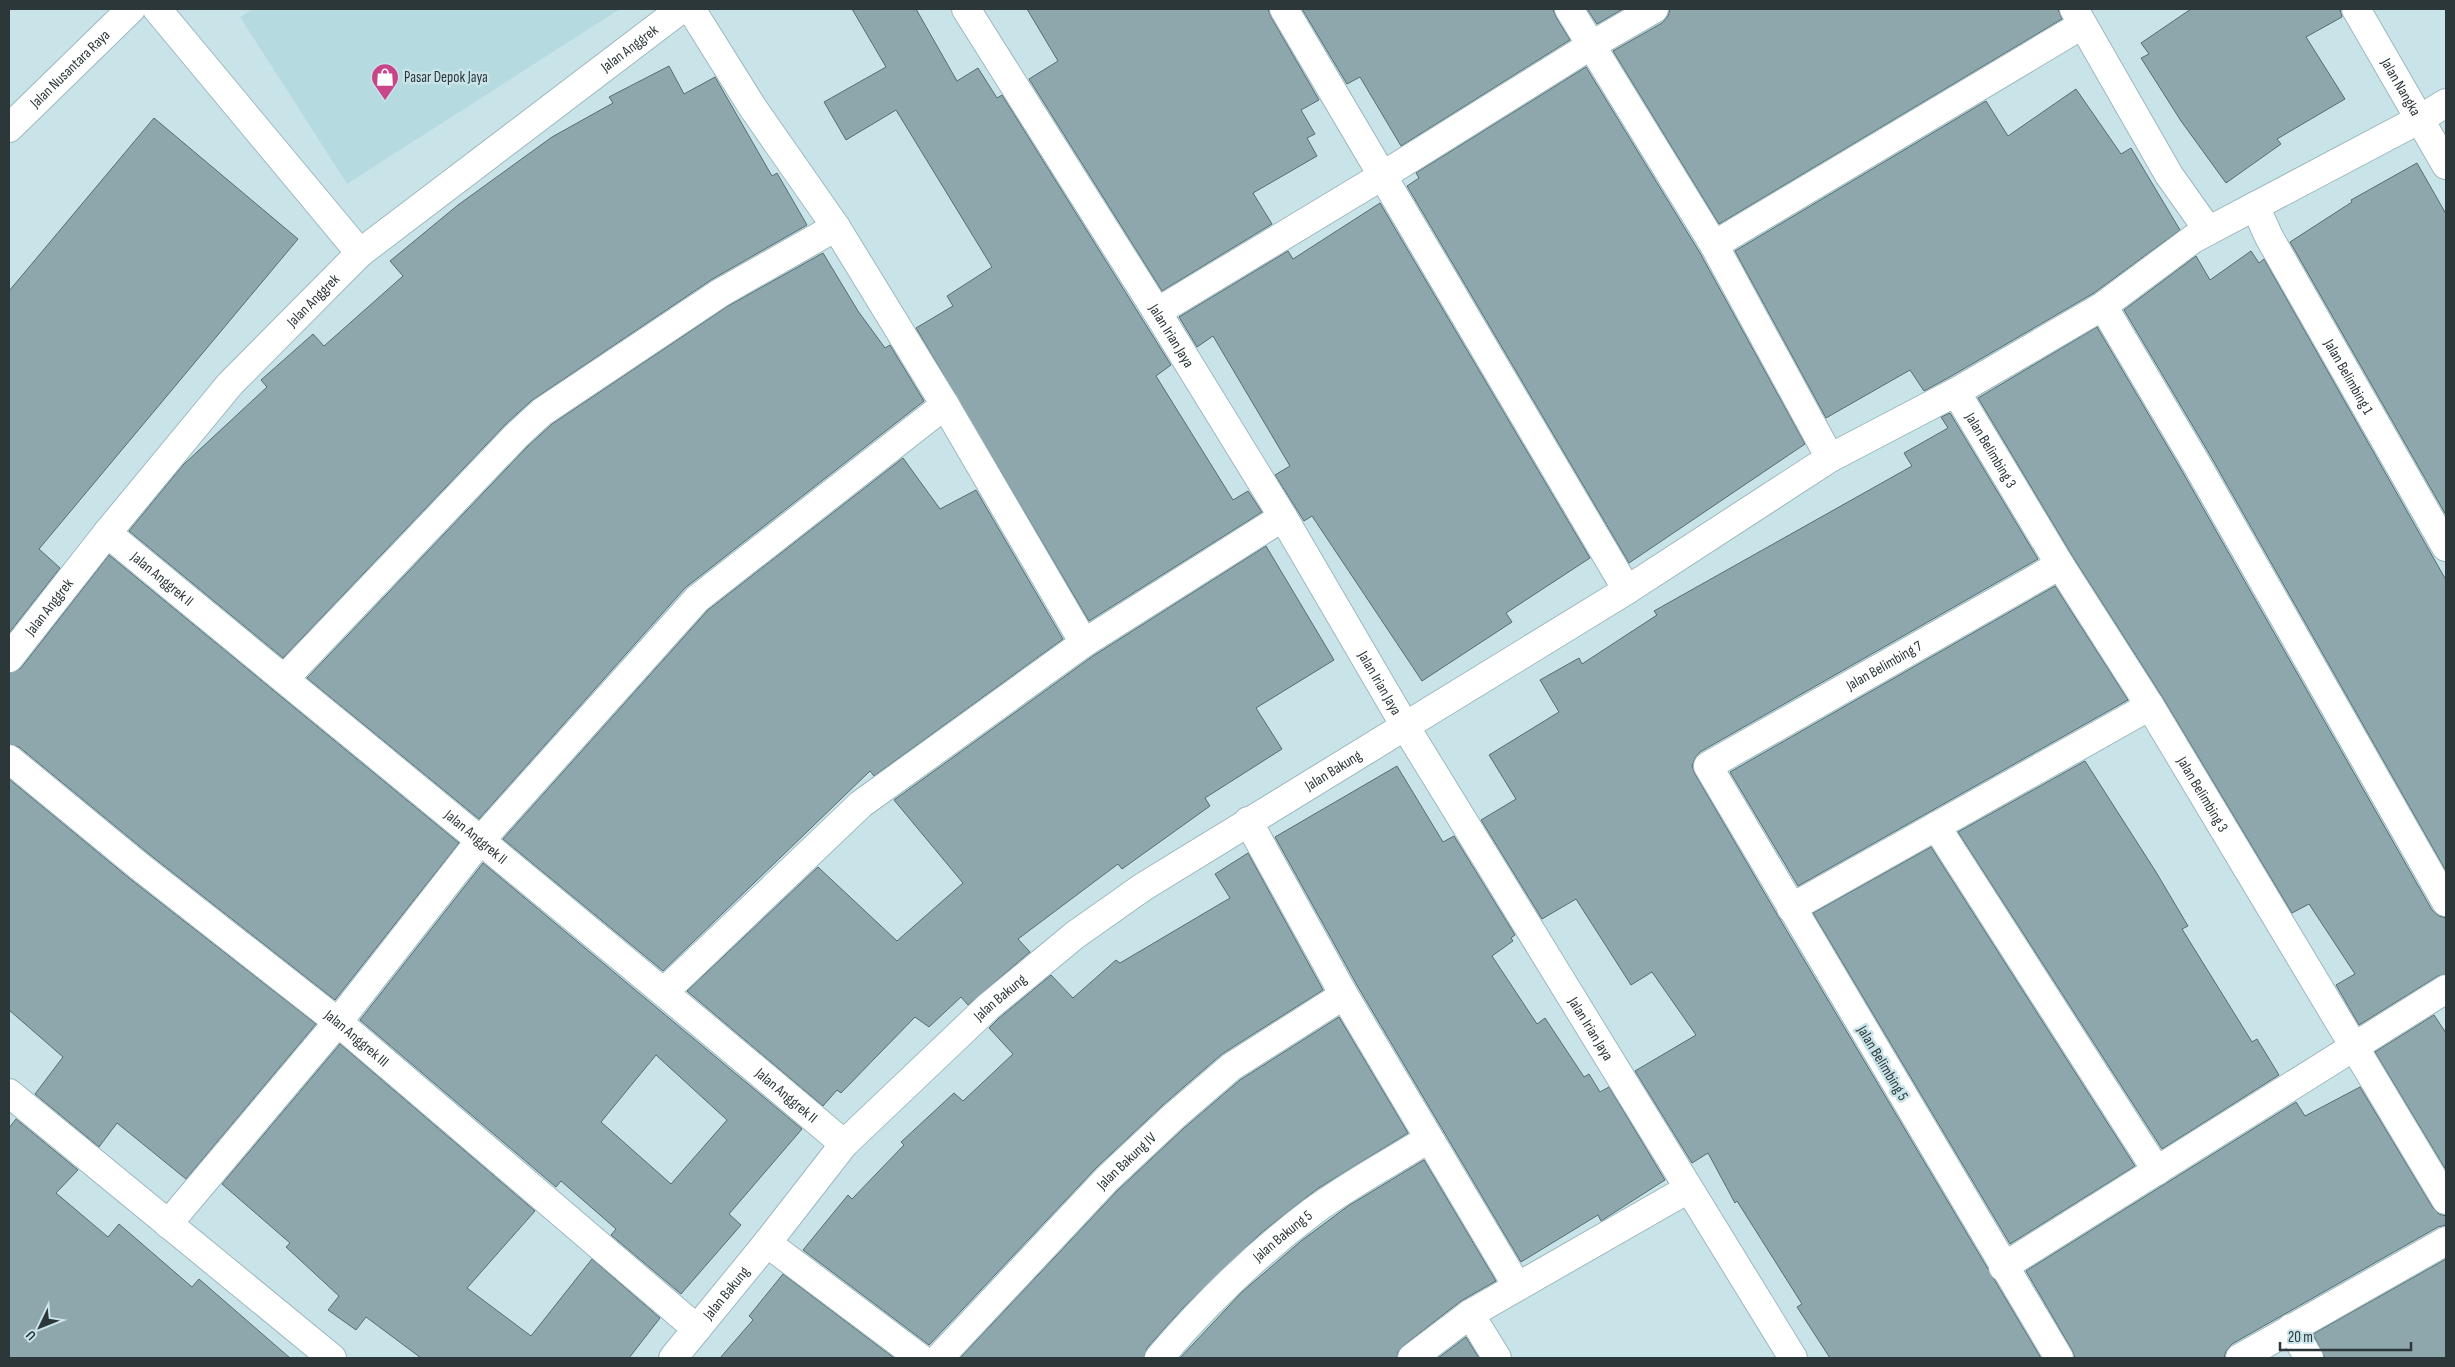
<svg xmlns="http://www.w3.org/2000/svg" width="2455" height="1367" font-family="'Sofia Sans Condensed',sans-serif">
<rect width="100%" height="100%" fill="#c9e4e9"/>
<path fill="#b5dae0" d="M253 9H620L347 184 240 17Z"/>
<g fill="#8da7ac" stroke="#546d71" fill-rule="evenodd">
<path d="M852 9H916L957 81 978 68 997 98 1002 95 1171 365 1156 376 1233 500 1248 491 1262 512 1089 621 916 328 953 306 947 296 992 267 896 110 846 140 824 102 886 67Z"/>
<path d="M1027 9H1268L1271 17 1319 100 1301 110 1315 134 1307 138 1317 156 1253 193 1272 224 1162 291 1029 79 1058 61Z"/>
<path d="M1302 9H1553L1556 17 1570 40 1401 146 1360 77 1347 84Z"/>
<path d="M1587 9H1623L1597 24Z"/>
<path d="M1670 9H2058L2062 19 1719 224 1613 51 1662 23 1668 16Z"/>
<path d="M2191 9H2340L2342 17 2306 37 2345 99 2277 139 2281 144 2226 183 2181 121 2141 58 2149 54 2141 43Z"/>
<path d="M669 66 684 94 715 77 772 176 777 173 807 225 711 280 531 401 505 425 283 658 129 531 183 465 267 387 261 380 313 334 324 346 403 276 390 261 458 205 552 137 613 103 609 97Z"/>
<path d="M1586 67 1700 253 1805 444 1629 563 1407 186 1419 178 1416 173Z"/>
<path d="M2076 89 2121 154 2131 148 2180 230 2094 293 1948 378 1924 391 1910 370 1826 418 1735 251 1986 101 2008 136Z"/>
<path d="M154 118 298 239 39 549 60 568 9 633V291Z"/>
<path d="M2417 163 2446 214V515L2290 242 2352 202 2351 200Z"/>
<path d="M1380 203 1590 558 1506 613 1512 622 1422 681 1312 516 1304 521 1275 475 1290 466 1213 336 1197 347 1179 317 1288 251 1293 259Z"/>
<path d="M2251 251 2259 263 2264 259 2446 580V871L2210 455 2124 310 2196 256 2210 280Z"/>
<path d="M823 253 858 311 885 348 890 345 924 401 685 588 479 819 307 678 527 447 552 424 728 306Z"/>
<path d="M2097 327 2182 471 2432 910 2439 916 2446 918V974L2438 976 2359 1025 2336 985 2355 974 2309 904 2292 913 2163 698 2073 557 1978 398Z"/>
<path d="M1950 413 2038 559 1700 752 1695 758 1692 766 1695 774 1778 916 2041 1358H1830L1797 1307 1802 1304 1737 1201 1735 1203 1708 1153 1692 1163 1635 1071 1696 1035 1652 972 1631 985 1576 899 1542 919 1481 820 1516 799 1489 755 1559 712 1540 680 1579 658 1582 664 1657 615 1654 611 1912 466 1904 453 1948 428 1941 417Z"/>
<path d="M903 458 940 509 976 490 1063 639 874 776 870 771 663 971 503 839 708 610Z"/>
<path d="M1266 546 1334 660 1256 708 1282 749 1205 798 1210 806 1122 869 1118 864 1018 939 1030 952 968 1005 961 997 929 1027 915 1017 841 1093 837 1090 823 1106 687 991 818 867 897 941 963 883 894 800 1093 656Z"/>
<path d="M109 555 459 843 335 1000 149 854 19 747 9 744V673L21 668Z"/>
<path d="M2055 586 2128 700 1798 886 1730 772Z"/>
<path d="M2085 761 2156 872 2188 926 2182 929 2252 1042 2257 1039 2279 1075 2162 1149 1958 832Z"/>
<path d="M1397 766 1443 842 1454 836 1515 935 1511 938 1513 941 1492 956 1537 1024 1545 1018 1584 1077 1589 1074 1600 1092 1609 1087 1665 1180 1601 1221 1598 1215 1521 1262 1358 987 1275 837Z"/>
<path d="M9 779 129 878 316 1024 186 1179 117 1123 99 1147 35 1094 63 1057 9 1010Z"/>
<path d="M1931 847 2135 1166 2010 1244 1813 913Z"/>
<path d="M1248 853 1323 990 1222 1054 1163 1105 1096 1168 929 1345 803 1250 848 1195 852 1199 904 1145 901 1142 954 1093 963 1101 1013 1054 989 1028 998 1019 1051 975 1073 998 1116 960 1120 963 1230 898 1215 874Z"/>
<path d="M483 863 802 1129 729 1214 741 1225 681 1294 611 1235 616 1229 561 1181 556 1187 360 1020ZM656 1055 727 1120 671 1184 601 1122Z"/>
<path d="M2434 1015 2446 1033V1170L2375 1052Z"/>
<path d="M1339 1017 1408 1133 1317 1189 1261 1233 1183 1308 1147 1348 1144 1358H960L1118 1190 1183 1129 1240 1080Z"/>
<path d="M340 1044 535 1211 467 1288 531 1336 592 1259 660 1318 629 1358H421L366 1317 356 1330 328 1310 339 1296 286 1247 290 1243 222 1184Z"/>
<path d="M2360 1087 2433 1208 2439 1214 2446 1216V1225L2438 1227 2232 1344 2226 1351 2224 1358H2075L2072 1350 2026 1271 2296 1102 2305 1116Z"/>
<path d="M16 1119 78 1170 56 1193 108 1237 119 1224 192 1287 199 1279 290 1358H9V1128Z"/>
<path d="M1424 1160 1496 1281 1461 1301 1403 1346 1398 1352 1397 1358H1180L1242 1292 1301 1241 1348 1206Z"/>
<path d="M2446 1259V1358H2325L2313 1334Z"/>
<path d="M783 1274 894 1358H720L753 1320 749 1316Z"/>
<path d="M1466 1337 1479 1358H1438Z"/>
</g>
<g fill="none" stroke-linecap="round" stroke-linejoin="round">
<g stroke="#9eb8bd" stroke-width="30">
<g id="minor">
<path d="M157 9 360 253"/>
<path d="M691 9 753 108 836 227 945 405 1084 643"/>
<path id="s1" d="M966 9 1157 312 1283 517 1405 726 1793 1358"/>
<path d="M1284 9 1627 590"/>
<path d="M1569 9 1714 245 1830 458"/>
<path d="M2074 9 2169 175 2208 230"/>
<path id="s2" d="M2356 9 2446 165"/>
<path id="s3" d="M2255 206 2269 237 2446 547"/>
<path d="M1714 245 2082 25"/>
<path d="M2103 306 2196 463 2446 902"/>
<path d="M1157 312 1382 176 1590 46 1654 9"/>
<path id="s4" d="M1956 392 2060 565 2150 706 2446 1200"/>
<path id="s5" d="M107 533C352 736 601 937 844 1144"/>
<path id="s6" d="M9 658 107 533 230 384 360 253 681 9"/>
<path d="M285 678 516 436 542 412 720 293 836 227"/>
<path id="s7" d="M9 759 139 866 338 1022 697 1329"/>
<path d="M1248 821 1344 995 1517 1286"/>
<path d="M1936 826 2157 1171"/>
<path d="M1791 908 2150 706"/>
<path d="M665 991 861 804 1084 643 1283 517"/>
<path d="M9 1093 332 1358"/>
<path d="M168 1224 338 1022 479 842 697 599 945 405"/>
<path d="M767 1243 920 1358"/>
<path d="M2003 1267 2446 989"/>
<path d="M1470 1314 1497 1358"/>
<path d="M2291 1328 2309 1358"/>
<path id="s8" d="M673 1358 767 1243 844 1144 988 1007 1075 935 1143 887 1627 590 1830 458 1956 392 2103 306 2193 239 2420 119 2446 103"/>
<path id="s9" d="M939 1358 1107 1179 1173 1117 1231 1067 1344 995"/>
<path id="s10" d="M1159 1358C1205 1304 1255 1255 1312 1212 1348 1185 1390 1163 1428 1139"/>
<path d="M1412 1358 1470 1314 1688 1189"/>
<path id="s11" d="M2059 1358 1708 766 2060 565"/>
<path d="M2240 1358 2446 1241"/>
</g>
</g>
<g stroke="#9eb8bd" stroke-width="30">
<g id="highway">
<path id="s12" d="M9 128 131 9"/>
</g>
</g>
<use href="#minor" stroke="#fff" stroke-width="28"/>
<use href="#highway" stroke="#fff" stroke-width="28"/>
</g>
<defs>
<g id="shop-pin" transform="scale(1.4375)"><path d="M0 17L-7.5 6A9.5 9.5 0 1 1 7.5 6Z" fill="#c94589" stroke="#c9e4e9"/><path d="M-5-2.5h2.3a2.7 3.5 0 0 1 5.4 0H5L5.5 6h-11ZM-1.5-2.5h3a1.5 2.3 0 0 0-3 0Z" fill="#fff"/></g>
</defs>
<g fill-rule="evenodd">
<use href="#shop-pin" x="385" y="77"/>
</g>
<g text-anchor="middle" stroke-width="5" stroke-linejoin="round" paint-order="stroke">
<g font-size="15" fill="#2c3739" stroke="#c9e4e9">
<text dy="5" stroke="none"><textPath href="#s6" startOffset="875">Jalan Anggrek</textPath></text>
<text dy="5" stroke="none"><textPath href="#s12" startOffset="85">Jalan Nusantara Raya</textPath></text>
<text dy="5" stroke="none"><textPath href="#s2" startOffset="90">Jalan Nangka</textPath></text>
<text dy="5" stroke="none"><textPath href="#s6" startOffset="470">Jalan Anggrek</textPath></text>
<text dy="5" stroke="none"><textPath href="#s1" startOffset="386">Jalan Irian Jaya</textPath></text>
<text dy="5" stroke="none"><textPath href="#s3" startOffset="195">Jalan Belimbing 1</textPath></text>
<text dy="5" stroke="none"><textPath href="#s4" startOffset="68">Jalan Belimbing 3</textPath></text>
<text dy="5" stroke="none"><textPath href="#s5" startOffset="72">Jalan Anggrek II</textPath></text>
<text dy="5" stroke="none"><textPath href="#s6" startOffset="65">Jalan Anggrek</textPath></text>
<text dy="5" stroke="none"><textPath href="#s11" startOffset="891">Jalan Belimbing 7</textPath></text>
<text dy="5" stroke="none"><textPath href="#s1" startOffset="791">Jalan Irian Jaya</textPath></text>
<text dy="5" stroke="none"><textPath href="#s8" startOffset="892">Jalan Bakung</textPath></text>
<text dy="5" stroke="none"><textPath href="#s4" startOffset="472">Jalan Belimbing 3</textPath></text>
<text dy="5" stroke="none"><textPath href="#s5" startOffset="478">Jalan Anggrek II</textPath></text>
<text dy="5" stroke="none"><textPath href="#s8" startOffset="488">Jalan Bakung</textPath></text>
<text dy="5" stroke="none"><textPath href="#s1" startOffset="1196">Jalan Irian Jaya</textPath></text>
<text dy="5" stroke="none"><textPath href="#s7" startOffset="446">Jalan Anggrek III</textPath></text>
<text transform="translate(1883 1063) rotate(59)" y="5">Jalan Belimbing 5</text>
<text dy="5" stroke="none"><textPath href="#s5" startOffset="882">Jalan Anggrek II</textPath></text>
<text dy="5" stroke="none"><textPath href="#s9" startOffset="272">Jalan Bakung IV</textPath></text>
<text dy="5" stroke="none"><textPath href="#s10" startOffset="174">Jalan Bakung 5</textPath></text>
<text dy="5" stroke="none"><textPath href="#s8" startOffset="84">Jalan Bakung</textPath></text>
</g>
<g font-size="15" fill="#2c3739" stroke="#c9e4e9" text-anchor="start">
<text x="404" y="82">Pasar Depok Jaya</text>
</g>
</g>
<rect width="2455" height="1367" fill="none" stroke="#2c3739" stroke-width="20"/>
<g transform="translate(40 1327) rotate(227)" stroke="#c9e4e9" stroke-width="4" paint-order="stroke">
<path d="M0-4L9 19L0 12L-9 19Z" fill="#2c3739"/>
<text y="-8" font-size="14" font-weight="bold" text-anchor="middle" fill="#2c3739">U</text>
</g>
<path d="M2280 1342v8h131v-8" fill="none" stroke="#2c3739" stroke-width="2.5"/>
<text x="2288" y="1342" font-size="15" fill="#2c3739" stroke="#c9e4e9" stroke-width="4" paint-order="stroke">20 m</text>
</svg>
